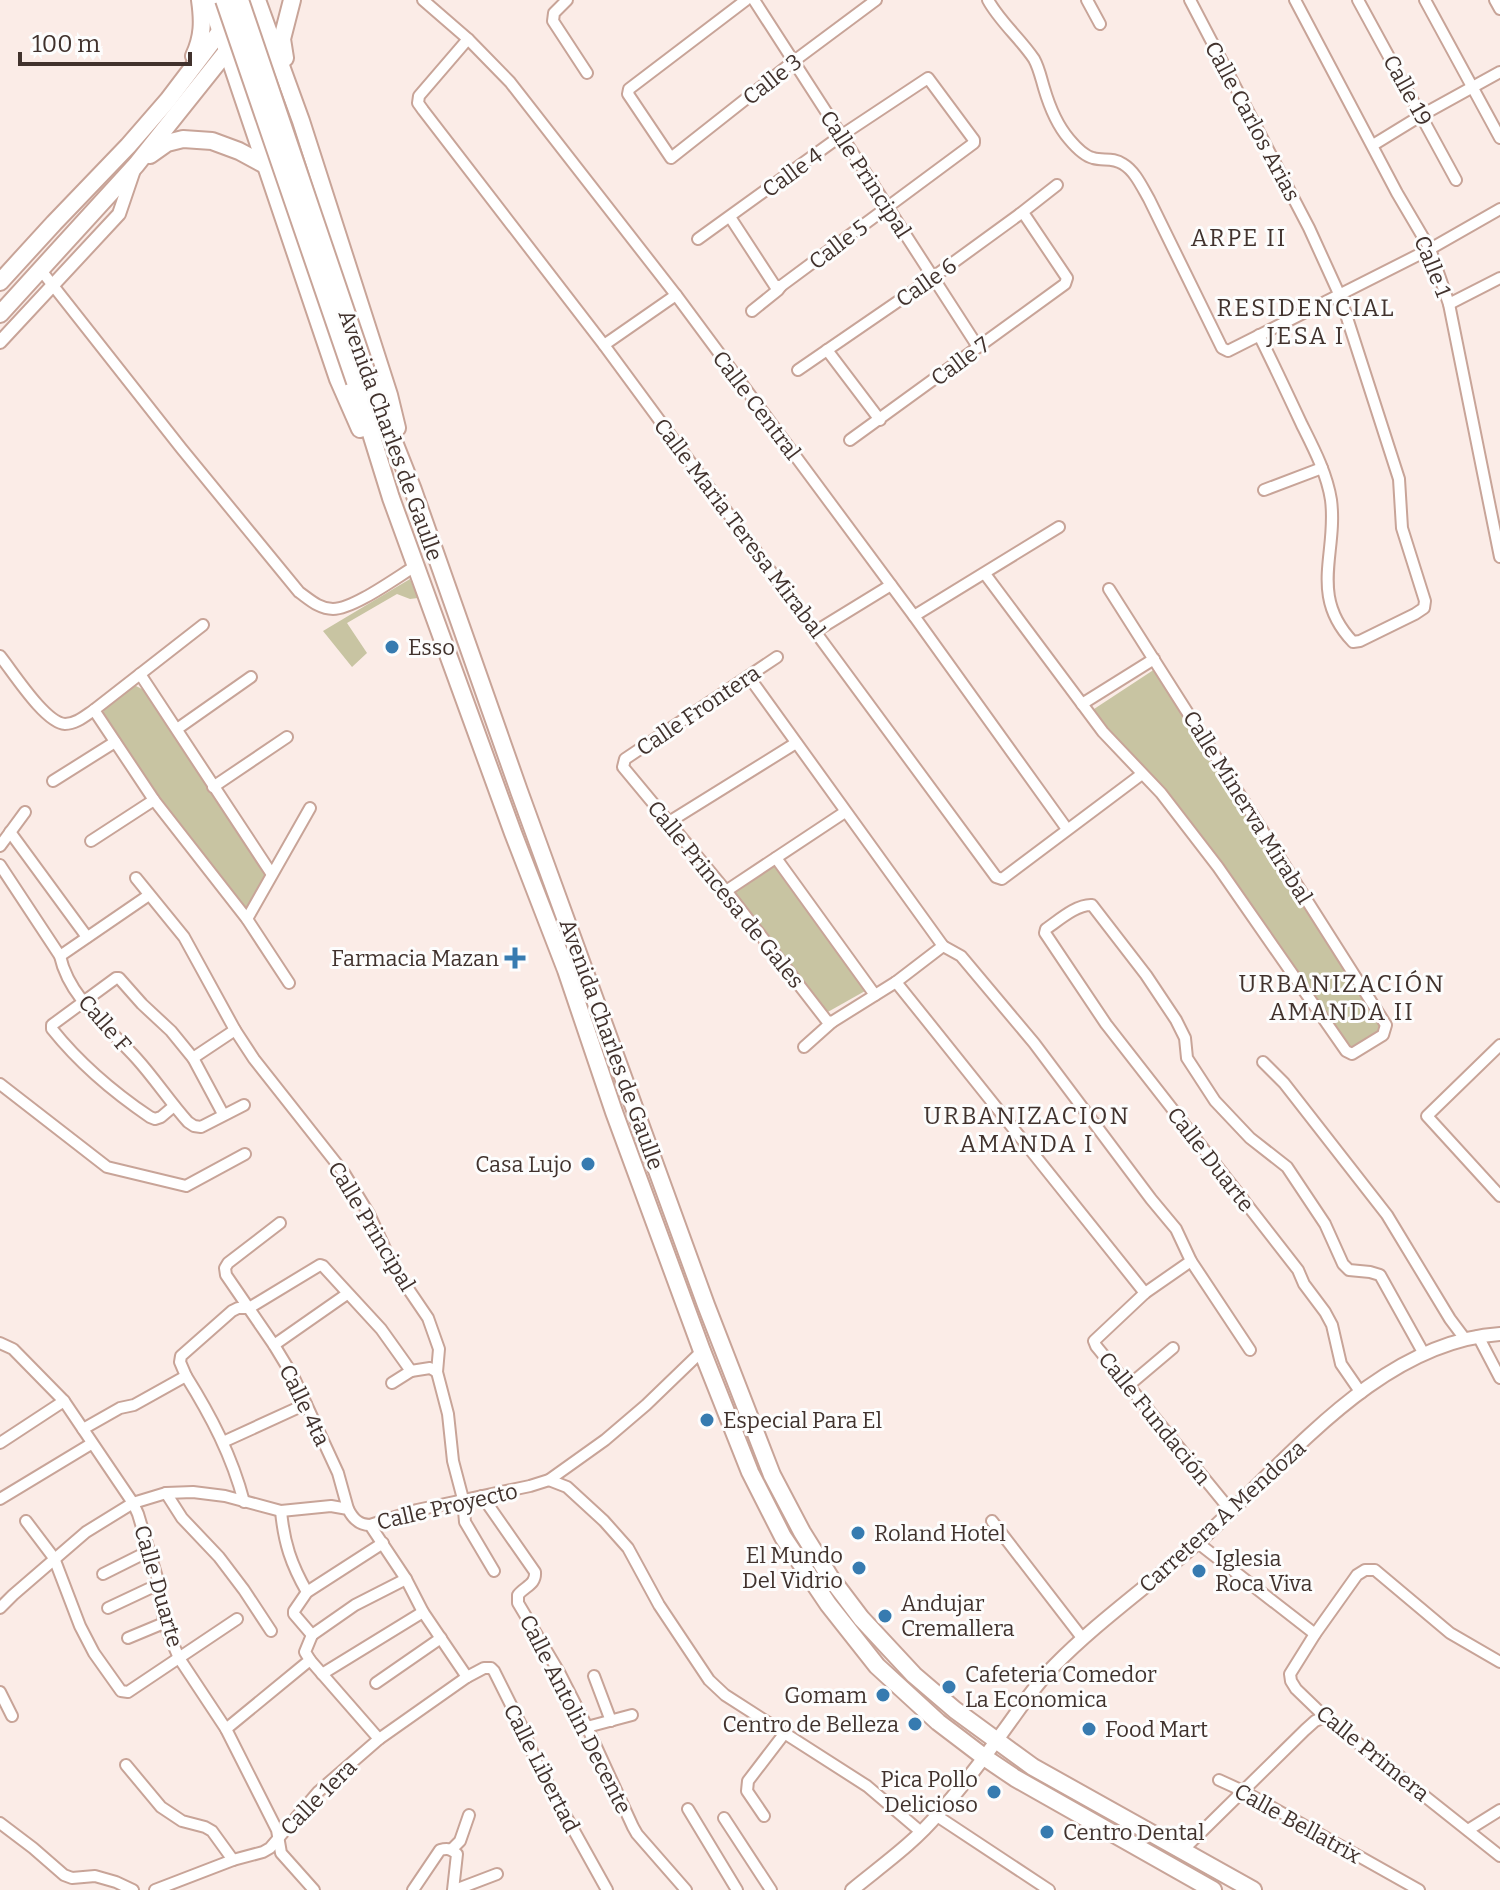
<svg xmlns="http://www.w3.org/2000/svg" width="1500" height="1890" font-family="Bitter,serif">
<rect width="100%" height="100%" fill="#fbece7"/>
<g fill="#c8c4a2">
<path d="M410 579 418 598 410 599 397 594 347 623 367 653 352 667 323 631Z"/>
<path d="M1158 667 1383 1030 1350 1050 1250 905 1165 790 1091 711Z"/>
<path d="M134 685 144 690 265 870 267 874 252 904 248 907H242L175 820 103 714 104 708Z"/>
<path d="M776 863 865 991 826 1013 732 893Z"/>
</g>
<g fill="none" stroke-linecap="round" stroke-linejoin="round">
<g stroke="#c8a498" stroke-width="14">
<g id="minor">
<path d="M423 0 468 39 510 82 676 295 914 616 1067 829"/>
<path d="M567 0 554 13 553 21 587 73"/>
<path d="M746 0 629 89 628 94 671 158 794 61 876 0"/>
<path d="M754 0 978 347"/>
<path d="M988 0C1000 22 1020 38 1034 59 1039 68 1041 78 1044 88 1049 105 1057 125 1069 139 1074 145 1084 156 1093 158 1103 161 1113 157 1123 164 1135 171 1142 187 1149 199L1222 348 1228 351 1430 249 1500 209"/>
<path d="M1087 0 1100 24"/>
<path d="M1190 0 1309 228 1340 296 1399 479 1402 528 1425 601 1424 608 1415 614 1360 641 1353 642C1308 595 1338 553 1331 500 1327 474 1314 449 1302 425 1288 395 1274 365 1259 335"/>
<path d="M1295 0 1397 193 1430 249 1449 304 1500 557"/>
<path d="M1358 0 1456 180"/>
<path d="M1425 0 1500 138"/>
<path d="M1495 0 1500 9"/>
<path d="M468 39 419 96 418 103 423 110 604 345 996 877 1002 879 1142 774"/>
<path d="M1373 145 1422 115 1500 72"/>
<path d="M1020 214 1057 185"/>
<path d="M698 239 842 135 928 78 974 140V143L781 286H775L730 217"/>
<path d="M40 269 181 448 299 592C309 599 319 609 333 609 354 609 397 577 417 565"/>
<path d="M1449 304 1500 278"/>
<path d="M752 311 778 290 781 286"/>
<path d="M604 345 676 295"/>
<path d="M827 350 880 420"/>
<path d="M798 370 932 278 1020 214H1024L1067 278 1065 284 850 440"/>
<path d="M1264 490 1322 468"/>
<path d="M985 574 1103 732 1161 793 1218 867 1346 1051 1352 1054 1383 1035 1386 1025 1109 589"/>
<path d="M914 616 1059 527"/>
<path d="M816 631 891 585"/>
<path d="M0 656C13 672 45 723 65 724 76 724 85 716 94 710L203 625"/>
<path d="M777 657 625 759 623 767 731 897 827 1021 832 1022 896 982 943 946"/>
<path d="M140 674 271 873"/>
<path d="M749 677 943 946 961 956 1034 1043 1151 1199 1176 1229 1191 1261 1250 1350"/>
<path d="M1082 704 1154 659"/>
<path d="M94 710 154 800 247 919 289 983"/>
<path d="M177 729 251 677"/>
<path d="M53 781 115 742"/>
<path d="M213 787 287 737"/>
<path d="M669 822 796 743"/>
<path d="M10 832 87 937"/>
<path d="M91 841 154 800"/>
<path d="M0 846 25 812"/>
<path d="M776 858 875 995"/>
<path d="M0 865 60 956C69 998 110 1029 137 1059 155 1079 170 1102 188 1122L194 1126 201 1127 244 1105"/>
<path d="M136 878 184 937 235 1030 254 1059 344 1173 369 1214 394 1268 428 1318 439 1349 437 1372 448 1414 453 1461 463 1499 465 1522 494 1571"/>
<path d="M726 891 845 812"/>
<path d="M247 919 310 808"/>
<path d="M60 956 149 895"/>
<path d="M896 982 1145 1293"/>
<path d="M1500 1045 1427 1116 1500 1196"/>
<path d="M804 1047 832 1022"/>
<path d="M193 1058 235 1030"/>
<path d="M1263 1062 1284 1083 1387 1215 1450 1319 1465 1339"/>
<path d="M0 1084 107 1167 186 1186 245 1154"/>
<path d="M174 1106 161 1117 155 1119 150 1117C113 1092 80 1064 52 1029V1025L116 978H119L142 1004 171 1031 193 1058 223 1114"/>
<path d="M280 1223 228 1263 225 1268 226 1275 274 1345 294 1378 338 1473 348 1509"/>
<path d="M1191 1261 1145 1293 1094 1341 1096 1346 1231 1511"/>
<path d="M1478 1336 1500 1378"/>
<path d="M0 1343 13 1349 64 1401 133 1503 138 1514 159 1584 164 1623 179 1658 226 1729 277 1830 281 1853 314 1890"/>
<path d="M274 1345 347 1294"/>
<path d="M186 1376C211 1416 232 1456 244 1502"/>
<path d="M392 1383 411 1371"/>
<path d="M1128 1386 1173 1348"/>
<path d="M1361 1393 1341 1364 1332 1325 1325 1312 1304 1284 1298 1270 1106 1024 1045 933 1046 929C1059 920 1077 904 1092 905L1146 975 1176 1020 1185 1038 1187 1058 1215 1101 1250 1138 1287 1167 1325 1224 1343 1264 1349 1270 1370 1272 1380 1275 1424 1354"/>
<path d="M83 1429 120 1408 134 1405 186 1376 180 1362 181 1356 232 1311 238 1308H249L320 1265 323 1266 381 1329 411 1371 430 1368 437 1372"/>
<path d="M223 1442 306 1404"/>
<path d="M0 1443 64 1401"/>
<path d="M549 1480 567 1487 604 1521 628 1548 659 1605 709 1680 725 1695 867 1786 921 1832"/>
<path d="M166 1493 182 1518 219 1557 244 1590 271 1631"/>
<path d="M482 1496 535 1572C536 1585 525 1586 518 1595V1603L559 1672 587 1727 633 1827 637 1834 686 1890"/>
<path d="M0 1499 91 1444"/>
<path d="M281 1511C284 1543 291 1564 307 1592"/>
<path d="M26 1521 54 1558 80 1626 94 1653 121 1691 128 1692 237 1619"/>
<path d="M992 1521 1083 1639"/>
<path d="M370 1525 406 1579 423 1612 467 1677"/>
<path d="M383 1543 307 1592 294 1611V1614L312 1635 355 1605 406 1579"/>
<path d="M1198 1543 1315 1634"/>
<path d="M103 1574 149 1551"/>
<path d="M0 1608 13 1595 86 1532 133 1503 166 1493 193 1492 225 1496 281 1511 331 1506 348 1509C353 1519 359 1525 370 1525L417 1510 530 1486 549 1480 605 1440 646 1405 702 1351"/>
<path d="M108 1608 159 1584"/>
<path d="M128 1638 164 1623"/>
<path d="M310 1660 379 1739"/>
<path d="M1500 1662 1450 1633 1375 1570H1365L1357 1575 1315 1634 1290 1674 1291 1681 1296 1689 1325 1717 1500 1856"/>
<path d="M322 1674 423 1612"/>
<path d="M594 1676 611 1721"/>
<path d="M376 1683 441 1638"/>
<path d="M0 1692 12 1716"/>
<path d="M587 1727 632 1715"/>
<path d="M226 1729 310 1660 305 1652 312 1635"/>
<path d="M126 1765 161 1807 182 1821 205 1827 212 1831 233 1860"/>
<path d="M1219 1780 1243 1791 1419 1890"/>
<path d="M688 1809 737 1890"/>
<path d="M764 1816 747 1791 748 1781 784 1734"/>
<path d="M937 1816 1049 1890"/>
<path d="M724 1818 771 1890"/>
<path d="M0 1823 33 1848 64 1875 72 1878 95 1876 116 1882 133 1890"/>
<path d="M1468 1830 1500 1810"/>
<path d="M452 1849 460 1841 469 1815"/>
<path d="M1182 1851 1305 1730 1315 1721 1325 1717"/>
<path d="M155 1890 233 1860 263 1852 270 1848 318 1792 379 1739 467 1677 484 1668H491L494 1671 522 1727 538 1766 607 1890"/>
<path d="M413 1890 440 1850C448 1848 451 1849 457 1854L453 1890"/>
<path d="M455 1890 497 1874"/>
</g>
</g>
<g stroke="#c8a498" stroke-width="16">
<g id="tertiary">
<path d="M0 342 119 214 135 167"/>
<path d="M852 1890C881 1866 914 1843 938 1814 961 1788 982 1761 1002 1733 1019 1710 1034 1686 1054 1666 1098 1621 1150 1585 1197 1543 1283 1467 1376 1342 1500 1334"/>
</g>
</g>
<g stroke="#c8a498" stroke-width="20">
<g id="primary">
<path d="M210 0 338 379 360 429"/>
<path d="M257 0 301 121 389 395 397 428"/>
<path d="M194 56C203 37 203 21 200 0"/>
<path d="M285 58 282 39 292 0"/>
<path d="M150 155 167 143 183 139 212 141 239 151 265 165"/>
<path d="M0 282 54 223 128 146 168 100 225 25"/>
<path d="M0 314 136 165 231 46"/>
<path d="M369 379 413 490 519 791 706 1305 772 1475 802 1532 830 1577 861 1618 914 1675 955 1710 1033 1767 1253 1890"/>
<path d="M355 382 391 498 513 833 566 970 614 1112 702 1351 750 1472 783 1537 828 1604 877 1666 938 1722 984 1757 1015 1778 1213 1890"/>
</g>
</g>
<use href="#minor" stroke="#fff" stroke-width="10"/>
<use href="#tertiary" stroke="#fff" stroke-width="12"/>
<use href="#primary" stroke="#fff" stroke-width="16"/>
<g stroke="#c8a498" stroke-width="20" stroke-linecap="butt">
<g id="primary-bridge">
<path d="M224 0 355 382"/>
<path d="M240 0 369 379"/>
</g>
</g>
<use href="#primary-bridge" stroke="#fff" stroke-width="16"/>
</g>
<g fill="#377bb0" stroke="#fdfdfd" stroke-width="3">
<circle cx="392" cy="647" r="8"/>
<path d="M511 946h8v8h8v8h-8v8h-8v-8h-8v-8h8z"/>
<circle cx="588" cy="1164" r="8"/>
<circle cx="707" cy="1420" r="8"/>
<circle cx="858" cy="1533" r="8"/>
<circle cx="859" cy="1568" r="8"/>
<circle cx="1199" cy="1571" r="8"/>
<circle cx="885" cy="1616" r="8"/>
<circle cx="949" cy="1687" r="8"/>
<circle cx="883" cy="1695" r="8"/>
<circle cx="915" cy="1724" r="8"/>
<circle cx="1089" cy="1729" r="8"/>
<circle cx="994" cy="1792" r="8"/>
<circle cx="1047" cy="1832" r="8"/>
</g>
<g text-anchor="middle" stroke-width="6" stroke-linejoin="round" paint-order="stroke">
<g font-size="22" fill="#41322d" stroke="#fdfdfd">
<text transform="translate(772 79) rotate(-38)" y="8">Calle 3</text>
<text transform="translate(1408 90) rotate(61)" y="8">Calle 19</text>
<text transform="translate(1253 121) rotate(62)" y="8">Calle Carlos Arias</text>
<text transform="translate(792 172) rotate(-36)" y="8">Calle 4</text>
<text transform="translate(866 174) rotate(57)" y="8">Calle Principal</text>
<text transform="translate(838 244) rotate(-37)" y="8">Calle 5</text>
<text transform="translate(1433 266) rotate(68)" y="8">Calle 1</text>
<text transform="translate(926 282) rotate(-35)" y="8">Calle 6</text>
<text transform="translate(960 361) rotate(-36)" y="8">Calle 7</text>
<text transform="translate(757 405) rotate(53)" y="8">Calle Central</text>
<text transform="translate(391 435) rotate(70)" y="8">Avenida Charles de Gaulle</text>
<text transform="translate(740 528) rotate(53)" y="8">Calle Maria Teresa Mirabal</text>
<text transform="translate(698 710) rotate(-34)" y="8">Calle Frontera</text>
<text transform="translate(1248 807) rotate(58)" y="8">Calle Minerva Mirabal</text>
<text transform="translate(726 894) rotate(51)" y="8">Calle Princesa de Gales</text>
<text transform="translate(105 1023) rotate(49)" y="8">Calle F</text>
<text transform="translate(612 1044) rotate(70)" y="8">Avenida Charles de Gaulle</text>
<text transform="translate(1211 1159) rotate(52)" y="8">Calle Duarte</text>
<text transform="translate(372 1226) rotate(59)" y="8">Calle Principal</text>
<text transform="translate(305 1405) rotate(64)" y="8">Calle 4ta</text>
<text transform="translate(1155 1418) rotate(51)" y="8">Calle Fundación</text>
<text transform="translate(447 1506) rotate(-13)" y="8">Calle Proyecto</text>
<text transform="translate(1222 1516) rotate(-42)" y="8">Carretera A Mendoza</text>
<text transform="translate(159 1586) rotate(74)" y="8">Calle Duarte</text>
<text transform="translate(576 1714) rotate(63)" y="8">Calle Antolin Decente</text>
<text transform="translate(1373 1753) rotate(39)" y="8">Calle Primera</text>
<text transform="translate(542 1768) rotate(63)" y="8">Calle Libertad</text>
<text transform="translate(318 1797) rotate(-45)" y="8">Calle 1era</text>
<text transform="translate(1298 1823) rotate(29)" y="8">Calle Bellatrix</text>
</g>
<g font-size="22" fill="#41322d" stroke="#fdfdfd" text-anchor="start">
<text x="408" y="655">Esso</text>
<text x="499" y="966" text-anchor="end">Farmacia Mazan</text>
<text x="572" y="1172" text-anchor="end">Casa Lujo</text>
<text x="723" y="1428">Especial Para El</text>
<text x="874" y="1541">Roland Hotel</text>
<text x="843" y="1563" text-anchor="end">El Mundo<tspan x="843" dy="25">Del Vidrio</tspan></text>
<text x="1215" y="1566">Iglesia<tspan x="1215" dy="25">Roca Viva</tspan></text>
<text x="901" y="1611">Andujar<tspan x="901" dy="25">Cremallera</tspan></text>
<text x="965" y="1682">Cafeteria Comedor<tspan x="965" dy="25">La Economica</tspan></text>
<text x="867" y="1703" text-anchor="end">Gomam</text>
<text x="899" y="1732" text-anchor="end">Centro de Belleza</text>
<text x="1105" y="1737">Food Mart</text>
<text x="978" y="1787" text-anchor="end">Pica Pollo<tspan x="978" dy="25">Delicioso</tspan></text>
<text x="1063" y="1840">Centro Dental</text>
</g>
<g font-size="24" letter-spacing="2" fill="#41322d" stroke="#fdfdfd">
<text x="1239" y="246">ARPE II</text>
<text x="1306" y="316">RESIDENCIAL<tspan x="1306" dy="28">JESA I</tspan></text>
<text x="1342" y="992">URBANIZACIÓN<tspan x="1342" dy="28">AMANDA II</tspan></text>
<text x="1027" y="1124">URBANIZACION<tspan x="1027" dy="28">AMANDA I</tspan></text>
</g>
</g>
<path d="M20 52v12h170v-12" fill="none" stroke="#41322d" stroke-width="4"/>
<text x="32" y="52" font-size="24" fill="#41322d" stroke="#fdfdfd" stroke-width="6" paint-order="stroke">100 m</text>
</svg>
